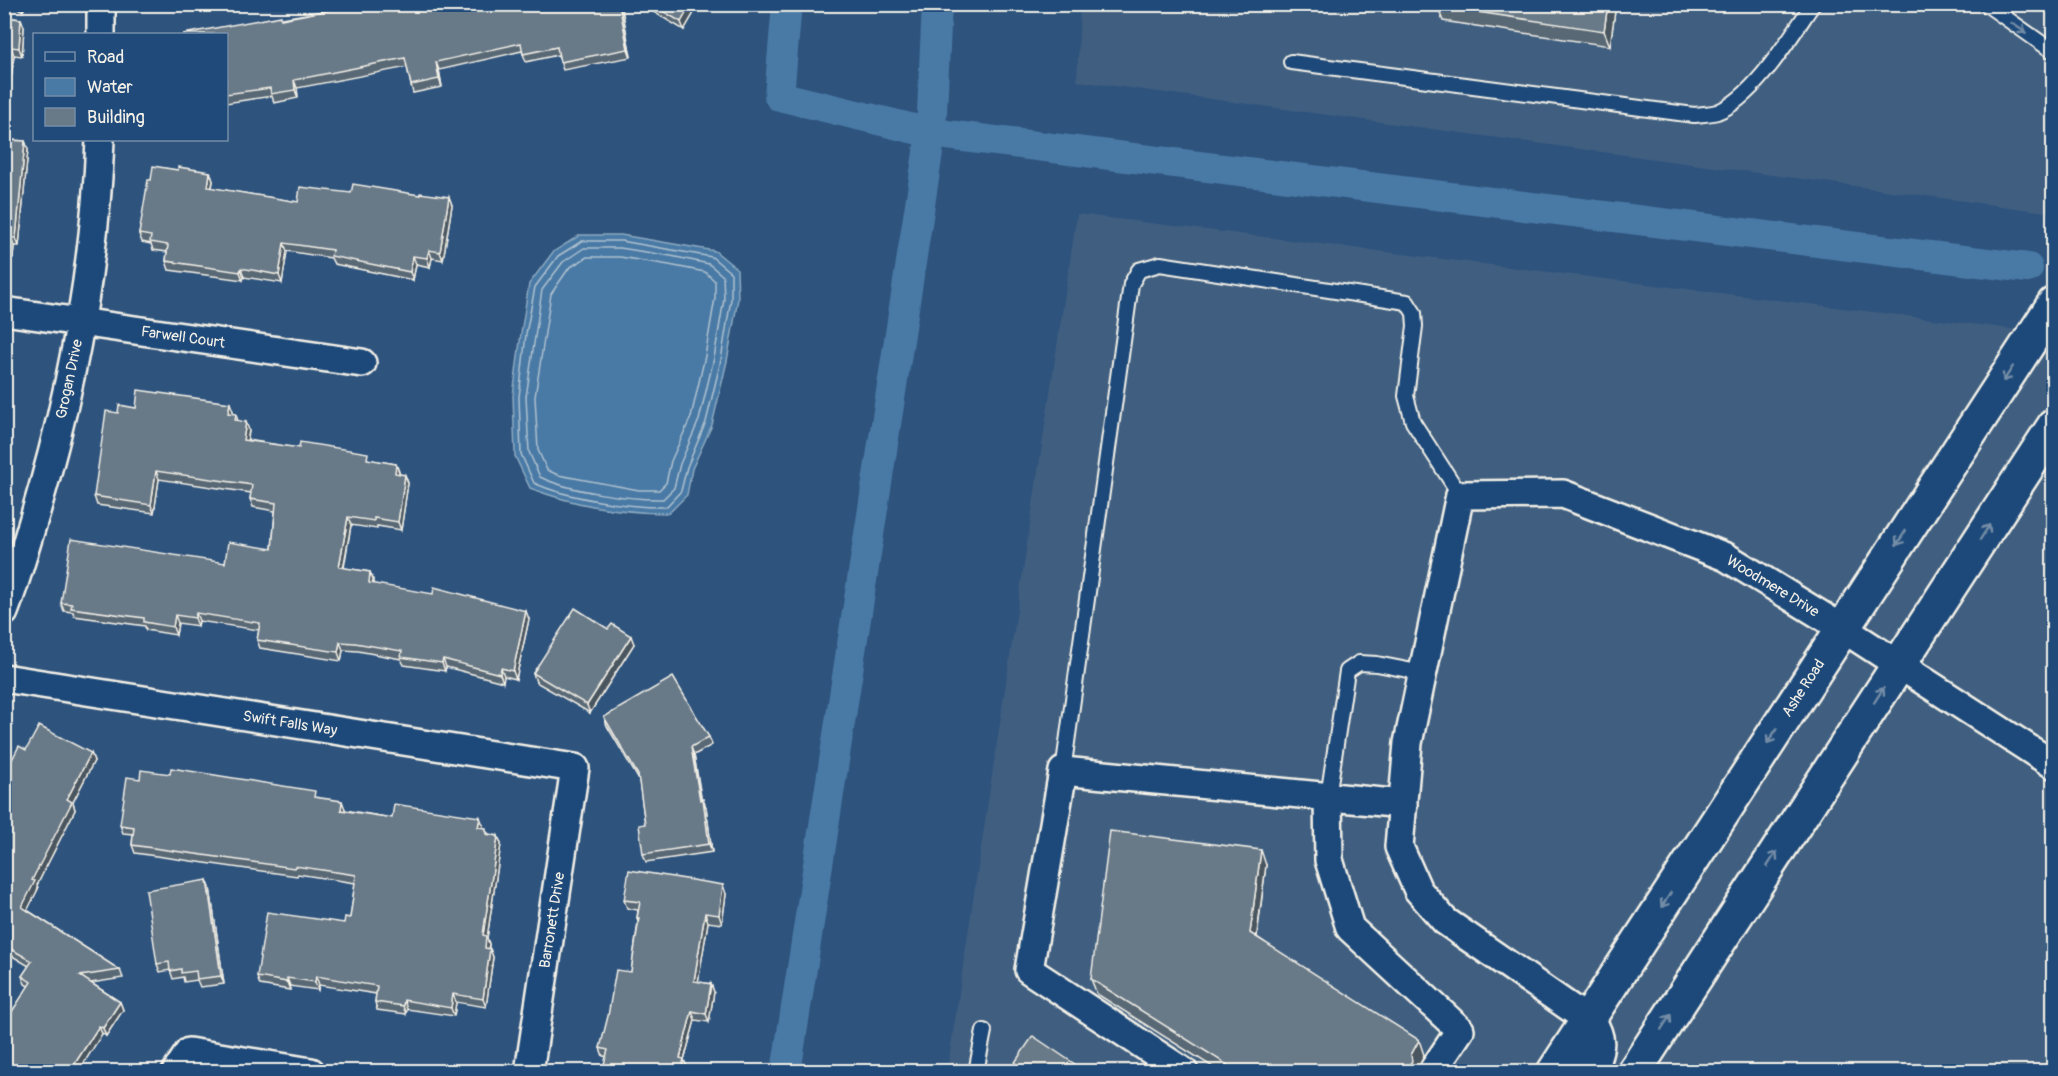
<svg xmlns="http://www.w3.org/2000/svg" width="2058" height="1076" font-family="Pangolin,sans-serif">
<rect width="100%" height="100%" fill="#2e537d"/>
<filter id="ink" filterUnits="userSpaceOnUse"><feTurbulence type="fractalNoise" baseFrequency=".0167" numOctaves="2"/><feDisplacementMap in="SourceGraphic" scale="12" xChannelSelector="R" yChannelSelector="G"/><feConvolveMatrix kernelMatrix="1 2 1 2 8 2 1 2 1" color-interpolation-filters="sRGB"/></filter>
<g filter="url(#ink)">
<g fill="#3f5e80">
<path d="M1080 5H2053V213L1077 81Z"/>
<path d="M1077 214 2053 334V1071L947 1072Z"/>
</g>
<path fill="#497aa6" stroke="#8daac0" stroke-width="1.5" d="M580 235H621L715 251 737 269 738 299 727 361 712 425 692 469 687 495 669 513C623 513 573 505 530 488L515 456 513 396 521 333 529 284 553 252Z"/>
<g fill="none" stroke-linecap="round" stroke-linejoin="round">
<g stroke="#b0c1ce" stroke-width="1.5">
<path d="M582 241H621L712 257 731 273V299L721 360 706 422 687 467 681 491 666 507C631 508 566 498 534 483L521 454 519 397 526 334 535 287 558 256Z"/>
<path d="M584 248H620L671 256 709 264 723 276 724 299 714 358 699 420 680 464 674 488 663 499C631 500 568 491 540 477L529 452 526 397 542 290 563 262Z"/>
<path d="M587 257H620L669 265 705 272 715 281V298L705 356 691 417 671 461 666 483 659 490H639L558 475 547 470 538 450 535 397 551 294 569 268Z"/>
</g>
<g stroke="#497aa6" stroke-width="30">
<path d="M787 4 779 96 931 133 2028 268"/>
<path d="M786 1072 931 133 937 4"/>
</g>
<g stroke="#f4f1e8" stroke-width="18">
<g id="service">
<path d="M1986 4 2054 52"/>
<path d="M1291 62 1694 115C1701 114 1711 114 1717 112 1754 98 1791 36 1813 4"/>
<path d="M1063 771 1131 284 1139 270 1160 264 1407 302 1414 313 1415 326 1406 396 1413 422 1460 495"/>
<path d="M1328 797 1347 671 1359 663 1377 664 1423 673"/>
<path d="M976 1072 984 1031"/>
</g>
</g>
<g stroke="#f4f1e8" stroke-width="32">
<g id="minor">
<path d="M101 4V34"/>
<path d="M4 311 362 363"/>
<path d="M4 612C15 584 23 554 32 525 70 400 95 270 100 140"/>
<path d="M4 678 575 768 529 1072"/>
<path d="M1328 797 1329 860 1350 928 1460 1030 1432 1072"/>
<path d="M1588 1020 1445 921 1418 890 1399 847 1408 743 1460 495 1563 494 1726 557 1842 628 2054 765"/>
<path d="M176 1072 189 1052 311 1072"/>
<path d="M1184 1072 1029 970 1063 771 1403 804"/>
</g>
</g>
<g stroke="#f4f1e8" stroke-width="38">
<g id="tertiary">
<path d="M1588 1020C1602 1042 1597 1048 1589 1072"/>
<path d="M1554 1072 2054 304"/>
<path d="M1634 1072 2054 426"/>
</g>
</g>
<use href="#service" stroke="#1f4a7a" stroke-width="14"/>
<use href="#minor" stroke="#1f4a7a" stroke-width="27"/>
<use href="#tertiary" stroke="#1f4a7a" stroke-width="33"/>
</g>
<g fill="#596875" stroke="#f4f1e8" stroke-width="1.5">
<path d="M9 4H26L23 11Z"/>
<path d="M344 4H621L631 57 563 70 558 55 526 62 522 51 439 70 442 87 413 93 411 85 407 67 297 88 298 98 274 103 272 96 226 103V34L282 18 330 10Z"/>
<path d="M640 4H699L684 30Z"/>
<path d="M1616 4 1610 46 1443 21 1437 6Z"/>
<path d="M4 17 21 19 24 27 22 56 14 55 7 111 13 119 12 140 25 141 28 149 19 246H14L13 258 4 257Z"/>
<path d="M178 170 210 172 213 181 212 188 298 202 351 193 449 197 452 205 443 260 432 258 430 267 416 264 413 280 334 264 331 258 287 251 282 283 244 277 243 280 169 270 166 261 167 252 153 250 151 244 142 242 139 234 151 180Z"/>
<path d="M233 411V414H236L238 421 249 430 248 440 396 464 399 472V474L405 475 408 483 401 530 377 526V529L351 525 344 568 370 572 373 580V584L529 619 516 679 504 676 503 682 446 667 445 671 404 665 401 659 358 651 343 650 341 661 260 648 257 640 259 630 199 621 198 626 178 623 176 635 146 630 145 626 74 616 73 612 64 611 61 603 225 563 272 549 275 511 253 507 250 499 251 493 159 479 154 513 97 505 94 496 118 413Z"/>
<path d="M608 629 634 644 590 713 536 682 533 673Z"/>
<path d="M604 717 709 737 712 745 694 755 701 799 706 807 712 852 646 862 643 854 645 824 639 780 607 726Z"/>
<path d="M26 750 91 753 94 761 73 802 75 810 37 885 38 889 27 910 120 970 123 978 91 983 120 1002 123 1010 106 1036 25 984 22 976 29 966 4 951V775Z"/>
<path d="M140 779 318 798 345 809V810L392 818 483 825 482 827 489 834 498 836 501 844 487 938 489 944V948L490 949 493 957 486 1007 456 1002 454 1016 407 1009 406 1014 377 1010 375 1002 376 994 319 985 318 990 290 986V990L260 985 257 977 344 923 350 918 355 883 298 874 297 876 135 853 132 845 133 834 123 833 120 825Z"/>
<path d="M1266 865 1257 937 1424 1055 1417 1071H1219L1097 994 1091 979Z"/>
<path d="M207 880 210 888 224 984 200 987 197 980 184 982 183 977 173 979 170 970 160 972 157 964Z"/>
<path d="M726 894 722 924 708 922 698 982 711 984 714 992 709 1022 695 1020 684 1060 687 1067 603 1056 600 1048 631 972 638 922 637 918 638 910 627 908 624 900Z"/>
</g>
<g fill="#49555f" stroke="#f4f1e8" stroke-width="1.5">
<path d="M21 4H26L23 11Z"/>
<path d="M619 4H621L631 57 628 49Z"/>
<path d="M691 4H699L684 30 681 22Z"/>
<path d="M1608 4H1616L1610 46 1604 31Z"/>
<path d="M21 19 24 27 22 56 19 48Z"/>
<path d="M11 47 14 55 6 119 4 115V98Z"/>
<path d="M436 62 439 70 442 87 439 79Z"/>
<path d="M294 80 297 88 298 98 295 90Z"/>
<path d="M10 111 13 119 11 148 8 140Z"/>
<path d="M25 141 28 149 19 246 16 238Z"/>
<path d="M210 172 213 181 210 195 208 187Z"/>
<path d="M449 197 452 205 443 260 440 252Z"/>
<path d="M11 238 14 246 13 258 11 250Z"/>
<path d="M284 243 287 251 282 283 279 275Z"/>
<path d="M429 250 432 258 430 267 427 258Z"/>
<path d="M413 256 416 264 413 280 410 272Z"/>
<path d="M241 268 244 277 243 280 240 272Z"/>
<path d="M230 403 233 411 231 421 228 413Z"/>
<path d="M246 422 249 430 246 448 243 440Z"/>
<path d="M396 464 399 472 398 481 395 473Z"/>
<path d="M156 471 159 479 154 513 151 505Z"/>
<path d="M405 475 408 483 401 530 398 522Z"/>
<path d="M348 517 351 525 342 575 339 567Z"/>
<path d="M370 572 373 580 372 591 369 583Z"/>
<path d="M526 611 529 619 516 679 513 671Z"/>
<path d="M196 613 199 621 198 626 195 618Z"/>
<path d="M175 615 178 623 176 635 173 627Z"/>
<path d="M631 636 634 644 590 713 587 705Z"/>
<path d="M340 642 343 650 341 661 338 652Z"/>
<path d="M443 659 446 667 445 671 442 663Z"/>
<path d="M501 668 504 676 503 682 500 674Z"/>
<path d="M691 747 694 755 703 808 700 800Z"/>
<path d="M91 753 94 761 73 802 75 810 37 885 38 889 25 915 22 907 32 880 67 799Z"/>
<path d="M703 799 706 807 712 852 709 844Z"/>
<path d="M342 801 345 809 344 818 341 810Z"/>
<path d="M480 817 483 825 481 835 478 827Z"/>
<path d="M498 836 501 844 487 938 489 944 487 956 485 948 483 935Z"/>
<path d="M1261 850 1266 865 1255 948 1250 933Z"/>
<path d="M207 880 210 888 224 984 221 976Z"/>
<path d="M723 885 726 894 722 924 719 915Z"/>
<path d="M705 913 708 922 697 989 694 981Z"/>
<path d="M490 949 493 957 486 1007 483 999Z"/>
<path d="M316 976 319 985 318 990 315 982Z"/>
<path d="M287 978 290 986V990L287 982Z"/>
<path d="M711 984 714 992 709 1022 706 1014Z"/>
<path d="M453 994 456 1002 454 1016 451 1008Z"/>
<path d="M404 1000 407 1009 406 1014 403 1006Z"/>
<path d="M120 1002 123 1010 106 1036 103 1028Z"/>
<path d="M692 1011 695 1020 684 1060 687 1067 686 1071H681L680 1058Z"/>
<path d="M99 1026 102 1034 79 1071H70Z"/>
<path d="M1419 1040 1424 1055 1417 1071H1405L1411 1055Z"/>
</g>
<g fill="#687988" stroke="#f4f1e8" stroke-width="1.5">
<path d="M344 4H619L628 49 560 62 557 47 523 54 521 43 436 62 439 79 411 85 405 58 294 80 295 90 271 94 270 88 226 94V34H183L281 16V19L330 10 329 8Z"/>
<path d="M651 4H691L681 22Z"/>
<path d="M1438 4H1608L1604 31 1437 6Z"/>
<path d="M4 17 21 19 19 48 11 47 4 98Z"/>
<path d="M4 111H10L8 140 25 141 16 238H11V250L4 249Z"/>
<path d="M153 166 178 170V167L210 172 208 187 298 202 300 187 351 193 353 184 420 195V193L449 197 440 252 429 250 427 258 413 256 410 272 331 256 332 250 284 243 279 275 241 268 240 272 166 261 168 245 150 242 151 236 139 234 148 180H151Z"/>
<path d="M138 390 230 403 228 413 236 414 235 420 246 422 243 440 299 448 300 442 368 453 367 459 396 464 395 473 405 475 398 522 374 518V521L348 517 339 567 370 572 369 583 433 594 434 587 526 611 513 671 501 668 500 674 443 659 442 663 401 657 402 651 355 643 340 642 338 652 257 640 260 623 196 613 195 618 175 615 173 627 144 622V618L71 608 72 604 61 603 71 539 225 563 228 542 272 549 276 503 250 499 252 485 156 471 151 505 94 496 106 411 118 413 119 405 136 408Z"/>
<path d="M575 608 608 629 612 624 631 636 587 705 533 673Z"/>
<path d="M673 677 709 737 691 747 700 800 703 799 709 844 643 854 639 825 645 824 638 775 604 717Z"/>
<path d="M39 726 91 753 67 799 72 802 32 880 35 881 22 907 120 970 80 976 120 1002 103 1028 99 1026 70 1071H4V1024L31 982 22 976 32 961 4 945V775L19 746 26 750Z"/>
<path d="M171 768 315 791 314 797 342 801 341 810 392 818 394 804 480 817 478 827 486 828V834L498 836 483 935 486 936 485 948 490 949 483 999 453 994 451 1008 404 1000 403 1006 375 1002 377 986 316 976 315 982 287 978V982L257 977 267 912 344 923 345 917 350 918 356 875 295 866 294 868 132 845 134 827 120 825 127 777 140 779 141 770 170 774Z"/>
<path d="M1110 831 1261 850 1250 933 1419 1040 1411 1055 1412 1061 1405 1071H1237L1091 979Z"/>
<path d="M629 870 723 885 719 915 705 913 694 981 711 984 706 1014 692 1011 680 1058 684 1059 681 1071H602L608 1050 600 1048 608 1016 616 970 631 972 639 918H637L640 902 624 900Z"/>
<path d="M207 880 221 976 197 979 196 971 181 973V969L170 971 169 962 157 964 146 890Z"/>
<path d="M1033 1036 1085 1071H1009Z"/>
</g>
<defs><path id="oneway-shaft" d="M-6 0H5M1.5-3L5.5 0L1.5 3" fill="none" stroke-width="1.6" stroke-linecap="round" stroke-linejoin="round" transform="scale(1.5)"/></defs>
<g stroke="#748da6">
<use href="#oneway-shaft" transform="translate(2019 28) rotate(34)"/>
<use href="#oneway-shaft" transform="translate(2008 374) rotate(123)"/>
<use href="#oneway-shaft" transform="translate(1985 532) rotate(-57)"/>
<use href="#oneway-shaft" transform="translate(1901 538) rotate(123)"/>
<use href="#oneway-shaft" transform="translate(1879 695) rotate(-57)"/>
<use href="#oneway-shaft" transform="translate(1772 736) rotate(123)"/>
<use href="#oneway-shaft" transform="translate(1772 859) rotate(-57)"/>
<use href="#oneway-shaft" transform="translate(1666 900) rotate(123)"/>
<use href="#oneway-shaft" transform="translate(1666 1022) rotate(-57)"/>
</g>
</g>
<g text-anchor="middle" stroke-width="4.5" stroke-linejoin="round" paint-order="stroke">
<g font-size="15" fill="#f4f1e8" stroke="#1f4a7a">
<text transform="translate(183 337) rotate(8)" y="5">Farwell Court</text>
<text transform="translate(69 379) rotate(-78)" y="5">Grogan Drive</text>
<text transform="translate(1773 586) rotate(31)" y="5">Woodmere Drive</text>
<text transform="translate(1803 688) rotate(-57)" y="5">Ashe Road</text>
<text transform="translate(290 723) rotate(9)" y="5">Swift Falls Way</text>
<text transform="translate(552 920) rotate(-81)" y="5">Barronett Drive</text>
</g>
</g>
<rect width="2058" height="1076" fill="none" stroke="#1f4a7a" stroke-width="24"/>
<rect x="12" y="12" width="2034" height="1052" fill="none" stroke="#f4f1e8" stroke-width="2" filter="url(#ink)"/>
<rect x="33" y="33" width="195" height="108" fill="#1f4a7a" stroke="#748da6" stroke-width="1.5"/>
<rect x="45" y="52" width="30" height="9" fill="#1f4a7a" stroke="#748da6" stroke-width="1.5"/>
<text x="87" y="63" font-size="18" fill="#f4f1e8">Road</text>
<rect x="45" y="78" width="30" height="18" fill="#497aa6" stroke="#748da6" stroke-width="1.5"/>
<text x="87" y="93" font-size="18" fill="#f4f1e8">Water</text>
<rect x="45" y="108" width="30" height="18" fill="#687988" stroke="#748da6" stroke-width="1.5"/>
<text x="87" y="123" font-size="18" fill="#f4f1e8">Building</text>
</svg>
